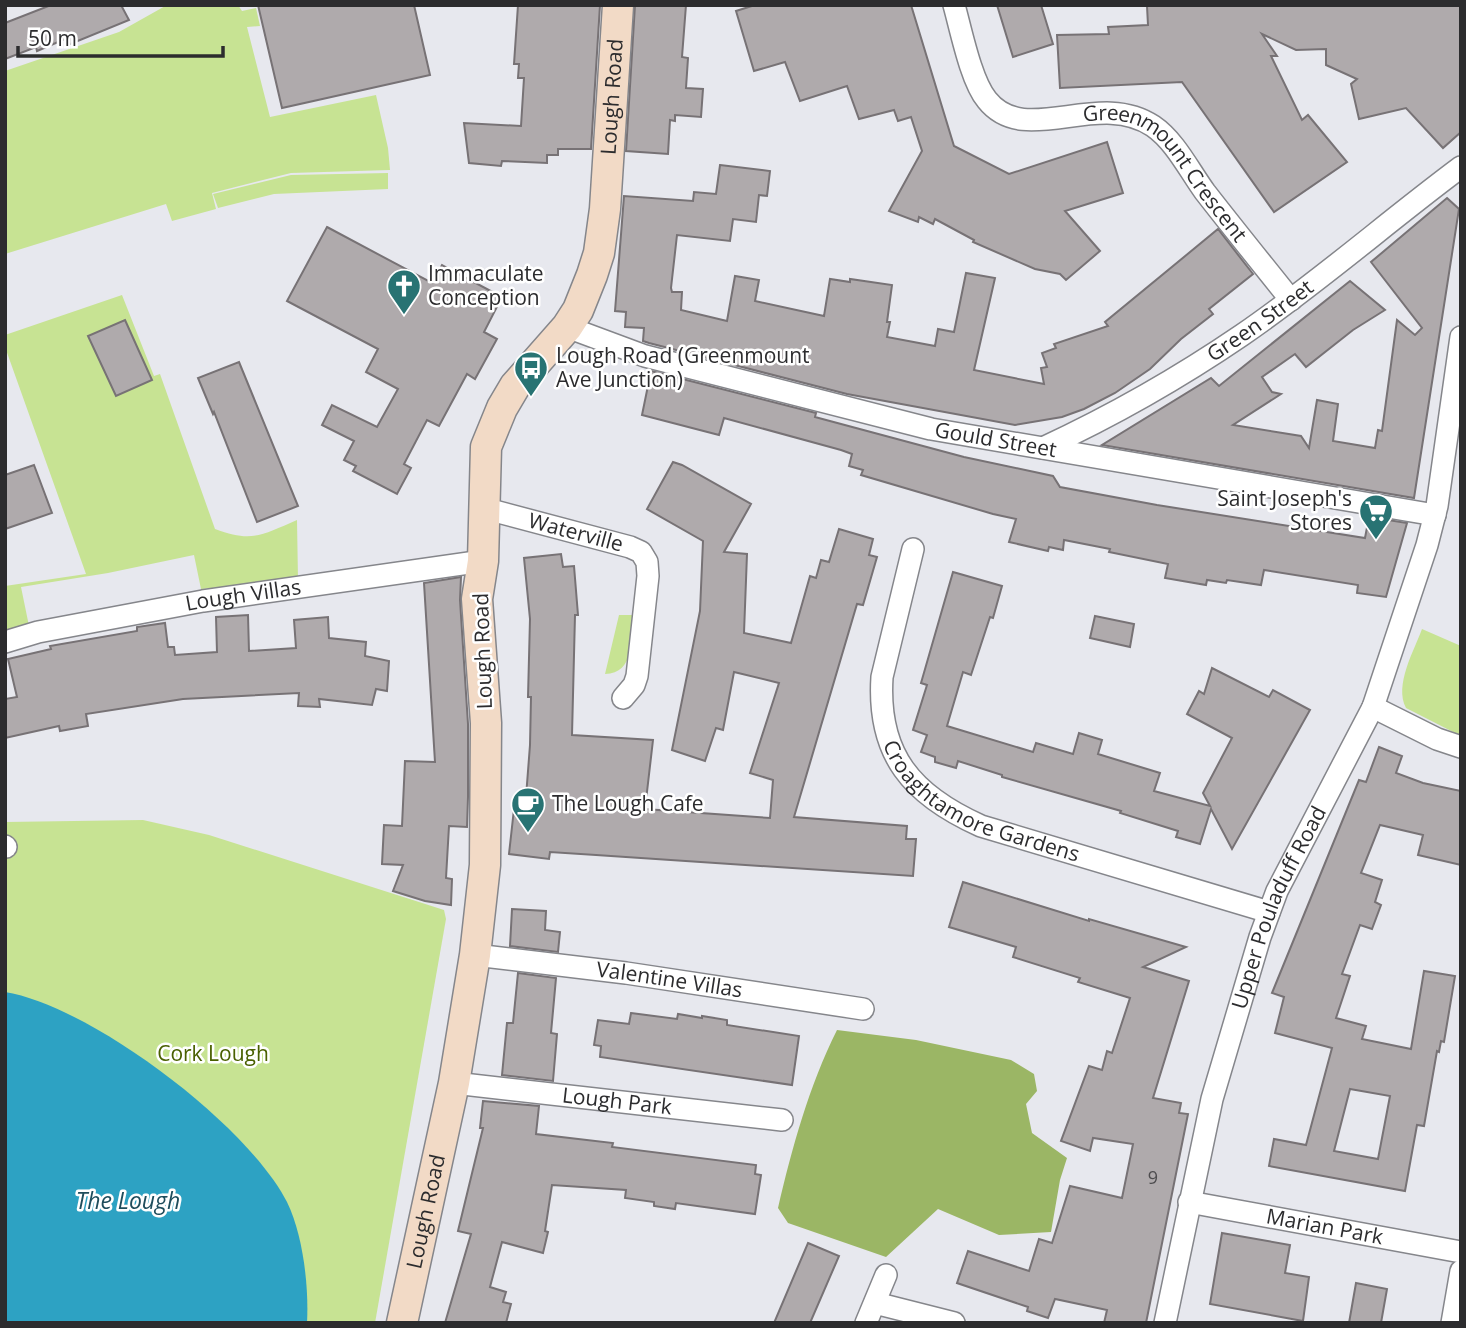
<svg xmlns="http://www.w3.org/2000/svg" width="1466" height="1328" font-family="'Open Sans',sans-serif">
<rect width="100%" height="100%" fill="#e7e8ee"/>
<g fill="#c7e393">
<path d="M167 5H238L242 11 256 8 260 26 247 27 270 117 376 95 388 148 390 170 291 173 212 193 216 209 172 221 166 204 5 254V71L119 32Z"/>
<path d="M388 173V189L274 194 218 208 213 194 291 175Z"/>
<path d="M122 295 154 376 160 374 215 529C252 543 262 535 297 520L298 580 201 589 194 555 108 573 21 587 29 626 5 632V586L86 574 5 347V335Z"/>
<path d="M619 615H634C632 636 635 674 605 674Z"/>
<path d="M1422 629 1461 646V736L1406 708C1394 685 1414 651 1422 629Z"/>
<path d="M143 820 209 835 444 910 446 919 375 1323H5V822Z"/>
</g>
<path fill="#9bb665" d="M837 1030 916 1040 1011 1060 1034 1074 1037 1091 1026 1104 1032 1133 1067 1158 1060 1180 1051 1232 999 1235 938 1209 886 1257 788 1223 778 1208C792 1148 809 1086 837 1030Z"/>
<path fill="#2da2c3" d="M5 992C91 1006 248 1125 287 1202 303 1235 309 1286 307 1323H5Z"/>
<g fill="#afaaac" stroke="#777275" stroke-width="2" fill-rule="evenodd">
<path d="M51 5H121L129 20 68 45 65 39 37 51 36 47 5 59V23Z"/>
<path d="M258 5H414L430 75 282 108Z"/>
<path d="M518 5H600L591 149H558V155H547V163L502 161 501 166 469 163 464 123 521 126 524 78H518L519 64H514Z"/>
<path d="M635 5H686L682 57 688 58 686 88 703 89 701 117 675 115V121L670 120 668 154 626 151Z"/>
<path d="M755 5H911L954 146 1009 174 1107 142 1123 193 1065 211 1100 251 1066 280 1060 274 1035 269 973 242 974 240 935 219 933 224 919 217 918 222 889 211 922 151 911 117 898 121 894 110 859 119 847 86 800 101 785 62 754 71 736 11Z"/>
<path d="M997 5H1041L1053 44 1013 57Z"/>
<path d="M1175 5H1461V132L1443 148 1406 108 1359 119 1351 84 1357 79 1326 65V49L1296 50 1262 34 1277 56H1271L1302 120 1308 115 1347 162 1274 212 1182 82 1060 88 1057 35 1109 34 1108 27 1148 25 1147 6Z"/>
<path d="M720 165 770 171 767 196 759 195 756 222 733 219 730 241 677 235 671 288 672 292H682L681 310 727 321 735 276 759 280 755 301 824 316 830 279 850 282V279L892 285 887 322H890L887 337 935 346 938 329 954 332 966 273 995 278 974 370 1044 384 1041 368 1047 367 1042 353 1056 348 1054 344 1108 326 1105 322 1218 229 1253 274 1209 309 1213 314 1181 339 1150 369 1115 393 1084 409 1062 417 1015 425 847 394 649 343 643 341 644 328 625 327 626 312 615 311 624 196 693 201 694 192 716 194Z"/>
<path d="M1447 198 1459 209 1414 498 1102 445 1211 378 1219 386 1350 281 1385 310 1353 330 1306 367 1295 354 1262 377 1272 392 1281 394 1233 425 1301 436 1309 448 1317 400 1338 404 1333 441 1375 448 1378 430 1382 431 1397 320 1415 335 1422 328 1371 262Z"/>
<path d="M327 227 432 283 442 265 502 297 484 332 497 339 475 379 467 374 439 426 427 420 404 464 411 468 397 494 353 471 356 466 344 460 354 441 322 425 332 405 377 427 398 389 366 372 378 349 287 301Z"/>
<path d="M125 320 152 380 116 396 88 336Z"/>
<path d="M239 362 298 506 257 522 214 412 213 414 198 378Z"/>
<path d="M651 371 816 413 815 417 964 457 1053 476 1060 487 1157 505 1365 538 1369 517 1407 523 1386 597 1357 593 1358 585 1264 570 1261 585 1227 580 1226 583 1207 580 1206 585 1165 578 1168 564 1109 552 1110 549 1064 540 1063 550 1049 547 1048 551 1009 542 1016 519 993 514 861 475 863 470 849 466 852 454 841 450 724 418 719 435 642 415Z"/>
<path d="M673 462 682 465 751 504 724 552 747 554 744 633 791 643 810 576 816 578 821 560 829 562 839 529 873 539 869 555 877 557 863 605 857 604 794 817 907 826 906 839H916L913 876 596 855 550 852 549 859 509 854 514 809 525 810 530 745 531 697H528L530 619 524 558 561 554 563 567 574 566 578 615H575L572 735 653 740 645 809 770 818 773 780 750 773 779 683 734 672 723 730 716 728 705 761 672 750 700 611 703 541 647 509Z"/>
<path d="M34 465 52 513 5 529V475Z"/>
<path d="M953 572 1002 586 993 618 990 617 971 675 963 672 947 726 1033 752 1036 743 1073 754 1079 733 1102 740 1098 754 1160 773 1154 791 1210 806 1203 793 1232 738 1187 714 1199 691 1204 694 1212 668 1269 697 1273 690 1310 710 1232 849 1211 809 1200 844 1176 837 1178 831 1120 813 1121 811 1002 777V775L958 761 956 768 935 762V757L921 752 927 735 913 730 927 685 921 683Z"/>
<path d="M461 577 460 600 468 724V797L467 827 449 826 446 878 452 879 451 905 425 901 393 891 403 865 382 864 384 825 402 826 405 761 435 762 424 583Z"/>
<path d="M248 615 249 651 296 648 294 620 328 617 329 638 366 642 365 656 389 661 387 691 376 689 372 705 319 699 320 707 298 706 299 693 183 699 86 714 88 726 60 731 59 726 5 738V699L17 697 8 659 51 649 50 646 137 631V627L165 623 168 647H174L175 655 217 652 216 617Z"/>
<path d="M1095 616 1134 624 1130 647 1090 638Z"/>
<path d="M1379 747 1402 756 1396 773 1423 783 1461 791V865L1418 855 1423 835 1380 825 1361 873 1382 880 1375 902 1381 905 1372 929 1360 925 1342 974 1350 976 1336 1018 1366 1026 1362 1039 1411 1049 1424 971 1455 976 1444 1042 1441 1041 1439 1052 1437 1051 1424 1126 1417 1125 1405 1191 1269 1166 1274 1139 1306 1145 1332 1048 1275 1033 1284 997 1272 993 1359 780 1366 782ZM1350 1089 1390 1096 1378 1159 1334 1151Z"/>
<path d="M963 882 1089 921V919L1186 947 1143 967 1189 981 1153 1098 1181 1103 1179 1113 1188 1114 1146 1323H1104L1107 1310 1055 1299 1048 1318 1027 1311 1028 1307 957 1283 968 1251 1029 1271 1039 1239 1052 1243 1070 1186 1122 1198 1133 1144 1093 1138 1090 1151 1061 1141 1089 1066 1102 1070 1107 1051 1112 1053 1130 998 1078 982 1080 978 1013 957 1016 947 949 927Z"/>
<path d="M512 909 546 911 545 930 560 932 558 952 510 946Z"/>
<path d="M518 973 556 978 551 1033 557 1034 553 1081 502 1075 507 1023H513Z"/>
<path d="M631 1013 677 1019 678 1014 702 1018V1016L727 1020V1025L799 1036 792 1085 600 1057 601 1046 594 1045 598 1020 629 1024Z"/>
<path d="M483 1101 539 1106 536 1134 613 1143 612 1147 756 1165 755 1174 761 1175 755 1214 676 1203 675 1209 654 1206V1202L625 1198 626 1190 552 1185 545 1231 548 1232 543 1253 502 1242 490 1287 506 1292 503 1302 511 1304 506 1323H445L471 1234 458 1231 483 1128H480Z"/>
<path d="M1222 1233 1290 1245 1285 1273 1309 1277 1303 1321 1210 1304Z"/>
<path d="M808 1243 839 1256 810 1323H774Z"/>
<path d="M1356 1283 1387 1289 1381 1323H1349Z"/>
</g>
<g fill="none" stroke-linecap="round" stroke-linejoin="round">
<g stroke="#85868b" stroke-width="24">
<g id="street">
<path id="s1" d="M954 5C961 30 971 81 987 100 1025 148 1098 89 1153 126 1175 141 1189 170 1205 192 1233 228 1262 264 1291 300"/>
<path id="s2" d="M567 327 645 356 931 429 1435 515"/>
<path id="s3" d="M1043 448C1112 416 1179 378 1242 335 1318 283 1387 222 1461 167"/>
<path id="s4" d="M483 508 630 547 641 552 647 562 648 576 637 676 634 685 623 698"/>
<path id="s5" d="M913 549 882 677C877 755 912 795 981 826L1269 912"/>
<path id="s6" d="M5 642 38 632 203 601 483 561"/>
<path d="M1373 707 1437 739 1461 747"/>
<path d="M5 846 6 847"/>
<path id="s7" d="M475 955 626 973 863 1009"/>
<path id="s8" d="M454 1083 782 1120"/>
<path id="s9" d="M1189 1202 1461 1252"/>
<path d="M875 1303 954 1323"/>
<path d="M866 1323 886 1275"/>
<path id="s10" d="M1165 1323 1212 1099 1260 937 1277 891 1373 707 1427 545 1437 506 1461 337"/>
<path d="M1452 1323 1461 1271"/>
</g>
</g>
<g stroke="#85868b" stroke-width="33">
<g id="secondary">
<path id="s11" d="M402 1323 454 1083 475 955 485 865 486 723 477 599 483 561 486 447 502 408 515 386 567 327 578 310 592 275 599 253 605 209 618 5"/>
</g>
</g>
<use href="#street" stroke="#fff" stroke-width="21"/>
<use href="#secondary" stroke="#f2dac6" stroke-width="30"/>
</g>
<defs>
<g id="church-pin" transform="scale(1.75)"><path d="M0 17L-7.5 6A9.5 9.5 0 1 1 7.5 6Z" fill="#287373" stroke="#fff"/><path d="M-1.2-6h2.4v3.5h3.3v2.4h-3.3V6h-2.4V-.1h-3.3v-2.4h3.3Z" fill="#fff"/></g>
<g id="bus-pin" transform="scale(1.75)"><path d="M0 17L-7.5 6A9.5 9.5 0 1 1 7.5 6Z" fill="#287373" stroke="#fff"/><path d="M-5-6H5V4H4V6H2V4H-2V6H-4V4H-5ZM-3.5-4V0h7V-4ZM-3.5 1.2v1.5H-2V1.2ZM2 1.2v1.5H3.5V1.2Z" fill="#fff"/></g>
<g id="supermarket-pin" transform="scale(1.75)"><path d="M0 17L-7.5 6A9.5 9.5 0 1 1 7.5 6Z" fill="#287373" stroke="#fff"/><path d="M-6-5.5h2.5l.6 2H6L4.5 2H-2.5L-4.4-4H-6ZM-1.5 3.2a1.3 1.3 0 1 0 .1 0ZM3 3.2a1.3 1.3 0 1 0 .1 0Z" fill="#fff"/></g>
<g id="cafe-pin" transform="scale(1.75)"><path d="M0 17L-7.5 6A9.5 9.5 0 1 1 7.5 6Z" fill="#287373" stroke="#fff"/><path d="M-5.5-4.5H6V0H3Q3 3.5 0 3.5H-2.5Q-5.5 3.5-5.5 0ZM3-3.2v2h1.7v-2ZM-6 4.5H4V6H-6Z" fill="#fff"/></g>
</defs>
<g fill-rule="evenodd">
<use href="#church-pin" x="404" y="286"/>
<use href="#bus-pin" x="531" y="368"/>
<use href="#supermarket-pin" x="1376" y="511"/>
<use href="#cafe-pin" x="528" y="804"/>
</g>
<g text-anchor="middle" stroke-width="5" stroke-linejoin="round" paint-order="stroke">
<g font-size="18" fill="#4d4c4e">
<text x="1153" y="1184">9</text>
</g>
<g font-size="21" fill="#2c2c2e" stroke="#fff">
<text dy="7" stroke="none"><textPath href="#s11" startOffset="1269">Lough Road</textPath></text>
<text dy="7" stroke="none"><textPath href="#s1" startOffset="312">Greenmount Crescent</textPath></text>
<text dy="7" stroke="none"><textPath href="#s3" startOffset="252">Green Street</textPath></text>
<text dy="7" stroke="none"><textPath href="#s2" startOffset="444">Gould Street</textPath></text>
<text dy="7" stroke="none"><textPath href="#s4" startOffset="96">Waterville</textPath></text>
<text dy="7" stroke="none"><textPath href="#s6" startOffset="243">Lough Villas</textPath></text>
<text transform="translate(483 651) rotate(-92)" y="7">Lough Road</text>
<text dy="7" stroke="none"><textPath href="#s5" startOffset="312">Croaghtamore Gardens</textPath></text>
<text dy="7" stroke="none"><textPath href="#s10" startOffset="432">Upper Pouladuff Road</textPath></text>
<text dy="7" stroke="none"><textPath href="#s7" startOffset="196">Valentine Villas</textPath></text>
<text dy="7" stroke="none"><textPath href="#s8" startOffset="164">Lough Park</textPath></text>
<text dy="7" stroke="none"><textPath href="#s11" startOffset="114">Lough Road</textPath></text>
<text dy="7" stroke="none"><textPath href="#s9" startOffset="138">Marian Park</textPath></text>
</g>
<g font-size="21" fill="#2c2c2e" stroke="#fff" text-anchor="start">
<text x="428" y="281">Immaculate<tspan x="428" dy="24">Conception</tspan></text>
<text x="556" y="363">Lough Road (Greenmount<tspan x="556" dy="24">Ave Junction)</tspan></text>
<text x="1352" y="506" text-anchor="end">Saint Joseph's<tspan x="1352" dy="24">Stores</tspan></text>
<text x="552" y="811">The Lough Cafe</text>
</g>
<g font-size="21" fill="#496000" stroke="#fff">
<text x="213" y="1061">Cork Lough</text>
</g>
<g font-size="23" font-style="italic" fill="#1e4d5c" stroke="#fff">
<text x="128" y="1209">The Lough</text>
</g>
</g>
<rect width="1466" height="1328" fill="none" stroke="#2c2c2e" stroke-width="14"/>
<path d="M18 46v10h205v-10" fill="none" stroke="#2c2c2e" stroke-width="3.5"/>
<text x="28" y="46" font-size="21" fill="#2c2c2e" stroke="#ffffff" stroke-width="5" paint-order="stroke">50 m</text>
</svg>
